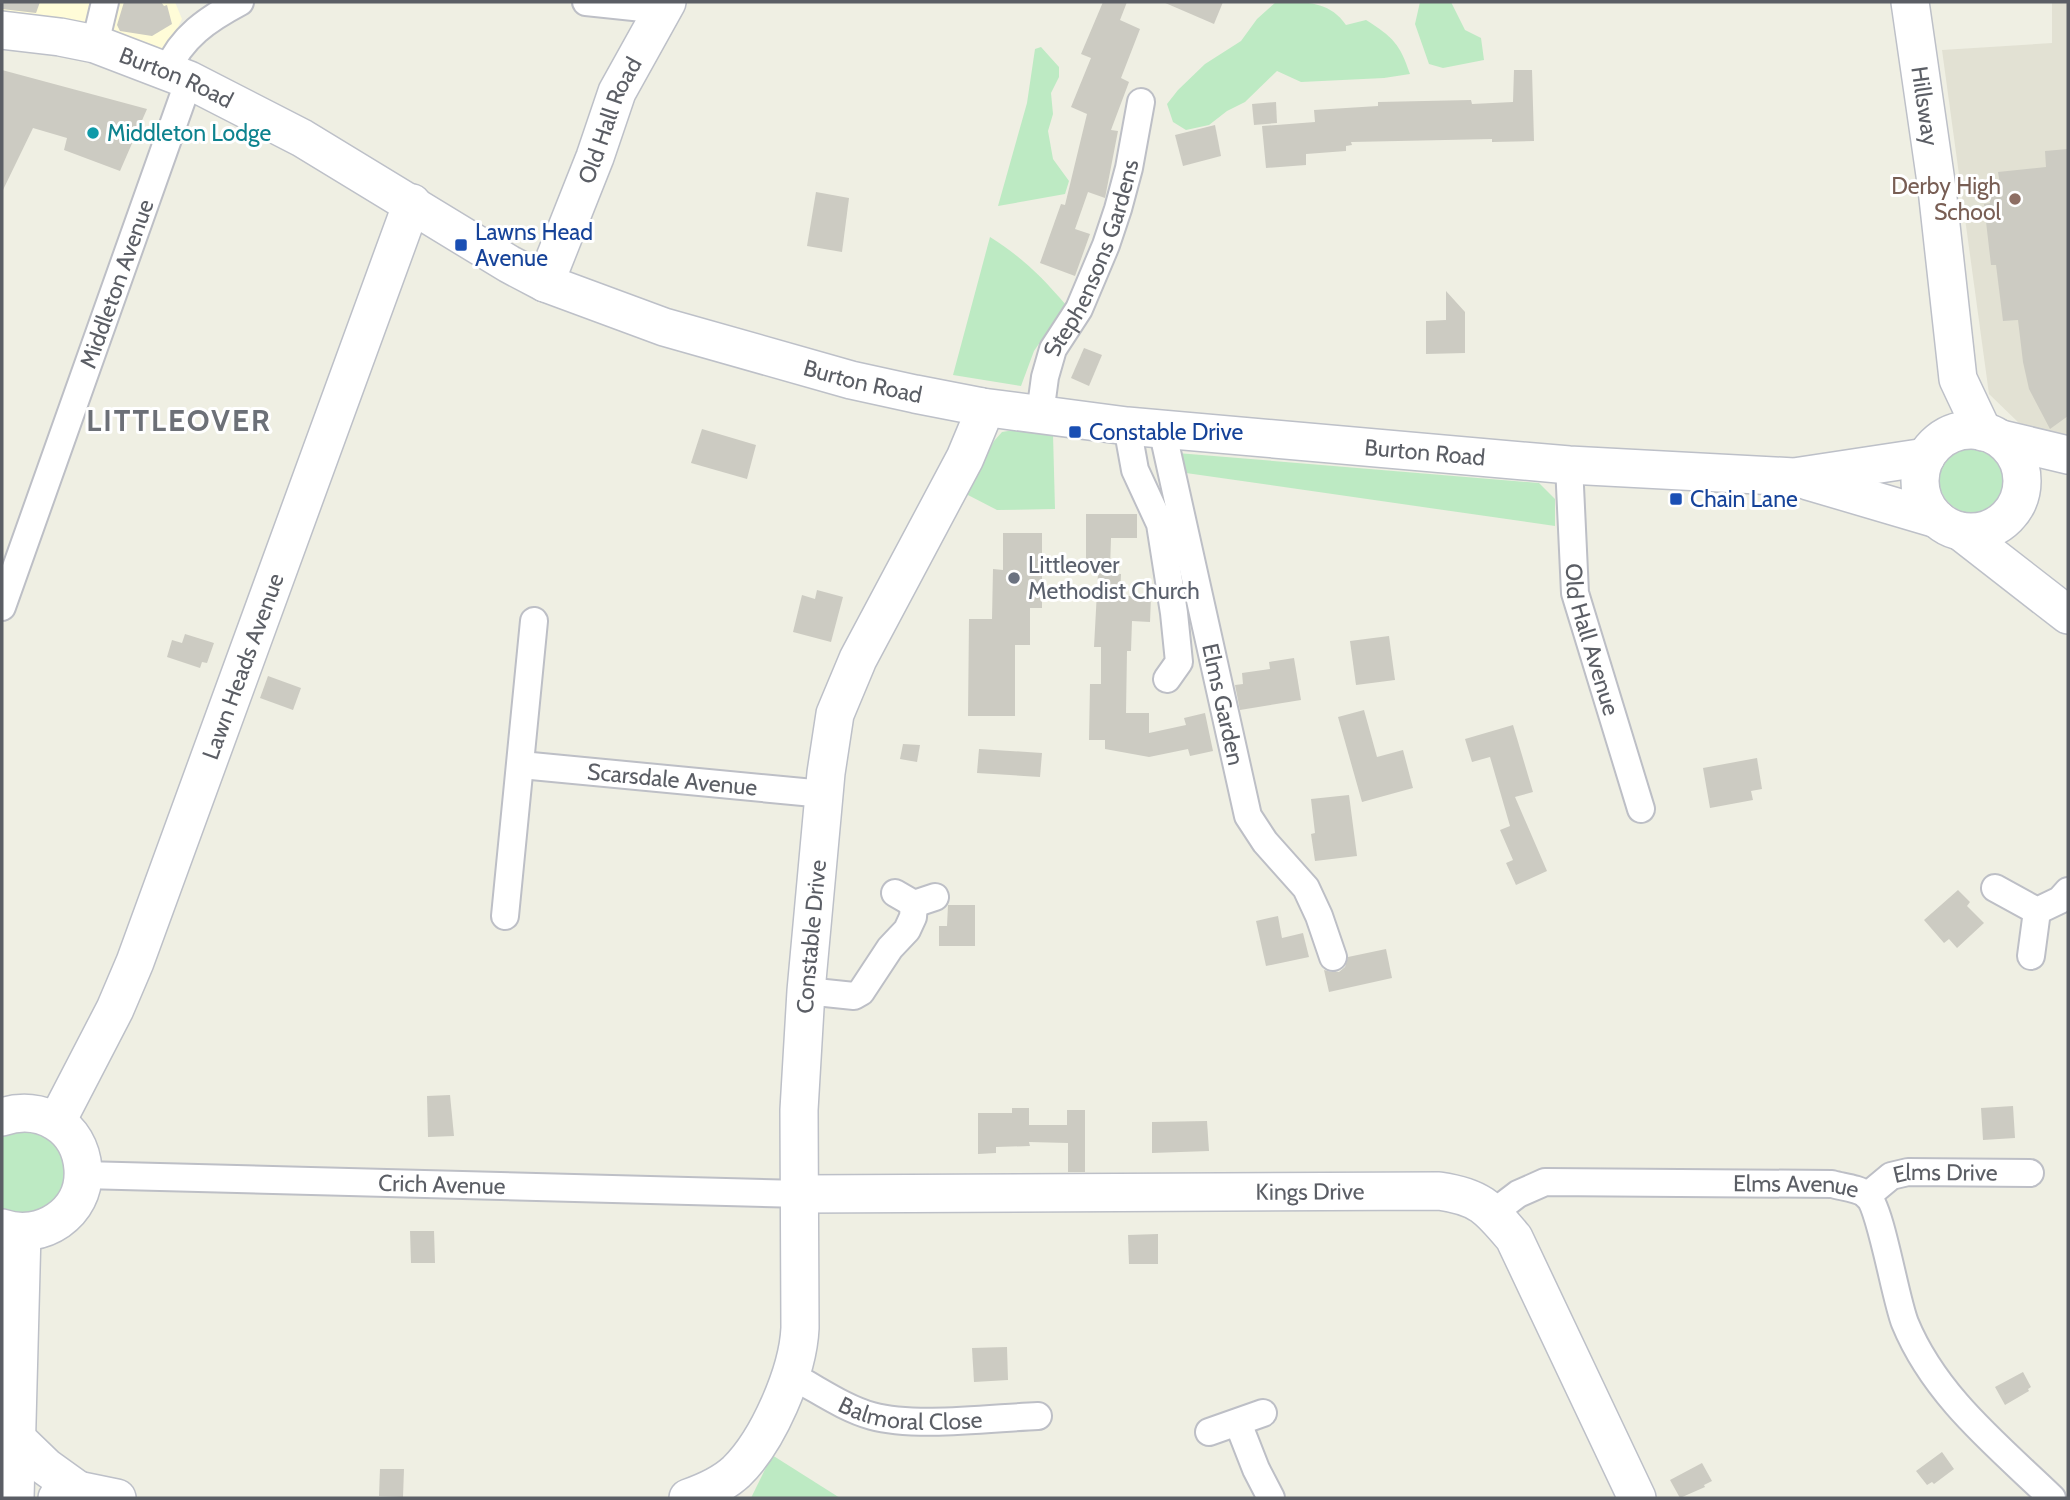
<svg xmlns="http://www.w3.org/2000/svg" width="2070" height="1500" font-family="Cabin,sans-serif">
<rect width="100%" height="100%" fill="#efefe3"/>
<path fill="#fffcd8" d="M2 2H175L182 19 166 51 2 19Z"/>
<path fill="#e2e1d3" d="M2052 2H2068V435H2063L2019 423 1989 394 1942 50 2052 43Z"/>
<g fill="#bdeac3">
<path d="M1276 2C1304 2 1329 0 1346 25L1366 20C1393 37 1400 44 1410 74L1384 78 1301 82 1277 71 1245 102 1227 111 1209 125 1186 130 1173 122 1167 104 1178 90 1205 64 1241 41 1257 19Z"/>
<path d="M1420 2H1451L1465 30 1481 38 1484 60 1443 68 1429 64 1415 24Z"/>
<path d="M1041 47 1059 67V77L1051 93 1053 114 1048 131 1053 159 1069 181 1065 194 998 206 1027 103 1035 49Z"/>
<path d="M990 237C1023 258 1041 276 1066 305L1061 321 1047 332 1034 351 1021 386 953 375Z"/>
<path d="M1014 430 1053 434 1055 509 997 510 966 494 994 441 1002 432Z"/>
<circle cx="1973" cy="479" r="34"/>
<path d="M1177 453 1539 483 1555 499V526L1186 473Z"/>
<path d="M2 1129 53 1134 72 1169 50 1214 2 1215Z"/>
<path d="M772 1455 840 1498H751Z"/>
</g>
<g fill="#cccbc2">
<path d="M2 2H40L36 13 2 9Z"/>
<path d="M124 2H161L164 6 167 5 172 24 152 36 120 31 117 25Z"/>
<path d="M1103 2H1127L1120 20 1140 29 1121 78 1129 82 1111 130 1118 131 1105 198 1088 192 1075 229 1090 234 1075 276 1040 263 1061 204 1065 205 1087 114 1071 107 1091 58 1081 54Z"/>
<path d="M1163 2H1223L1214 24Z"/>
<path d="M2 70 147 109 120 171 64 150 67 138 33 128 2 192Z"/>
<path d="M1514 70H1532L1534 141 1492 142V139L1351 142 1352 145 1346 146V151L1306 154V165L1266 168 1262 126 1315 122 1314 110 1378 106V102L1471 100 1472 104 1513 102Z"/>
<path d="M1276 102 1277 123 1254 125 1252 104Z"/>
<path d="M1215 125 1221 156 1183 166 1175 135Z"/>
<path d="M2068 149V416L2050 429 2029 389 2023 362 2018 320 2003 321 1996 265H1991L1984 204 1990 203 1989 185 2000 184 1998 172 2046 167 2045 151Z"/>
<path d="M816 192 849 198 842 252 807 246Z"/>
<path d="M1446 291 1465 312V353L1426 354V321L1446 320Z"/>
<path d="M1084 348 1102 355 1089 386 1071 378Z"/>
<path d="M702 429 756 445 747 479 691 463Z"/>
<path d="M1086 514H1137V538H1111L1110 569 1086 568Z"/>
<path d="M1003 533H1042V608H1030V645H1015V716H968L969 619H992L993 569 1003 570Z"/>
<path d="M1098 573 1121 574 1120 596H1151L1150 622 1132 621 1131 651H1127L1126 713H1149V733L1186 725 1184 718 1205 713 1213 751 1190 756 1188 749 1149 757 1105 749V740H1089L1090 684H1101V647H1094Z"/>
<path d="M817 590 843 597 831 642 793 632 802 595 815 599Z"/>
<path d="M185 634 214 643 207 663 202 662 200 668 167 657 172 640 182 643Z"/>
<path d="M1389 636 1395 680 1356 685 1350 641Z"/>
<path d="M1294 658 1301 700 1240 710 1235 685 1243 684 1242 673 1270 669 1269 662Z"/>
<path d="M268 676 301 688 293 710 260 698Z"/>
<path d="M1364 710 1377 757 1403 750 1413 788 1362 802 1338 717Z"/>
<path d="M1513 725 1533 792 1515 797 1547 871 1516 885 1506 863 1513 860 1500 830 1510 826 1490 757 1472 762 1465 739Z"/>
<path d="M903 744 920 745 917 762 900 759Z"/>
<path d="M979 749 1042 753 1040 777 977 773Z"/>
<path d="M1757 758 1762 789 1751 791 1753 800 1710 808 1703 768Z"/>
<path d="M1349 795 1357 856 1315 861 1311 834 1315 833 1311 799Z"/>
<path d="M1958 890 1970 902 1967 906 1984 923 1957 948 1949 939 1944 943 1924 920Z"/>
<path d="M948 905H975V946H939V926H947Z"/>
<path d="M1278 916 1282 938 1303 933 1309 957 1266 966 1256 921Z"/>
<path d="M1386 949 1392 978 1329 992 1324 970 1331 972H1339L1345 967 1348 957Z"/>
<path d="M450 1095 454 1136 428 1137 427 1096Z"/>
<path d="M2013 1106 2015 1138 1983 1140 1981 1108Z"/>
<path d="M1012 1108H1029V1125H1067V1110H1085V1172H1068V1143L1029 1142 1030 1146 996 1147V1153L978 1154V1113H1012Z"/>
<path d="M1207 1121 1209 1151 1152 1153V1122Z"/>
<path d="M410 1231H434L435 1263H411Z"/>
<path d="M1158 1234V1264H1129L1128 1235Z"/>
<path d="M1007 1347 1008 1380 974 1382 972 1348Z"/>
<path d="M2023 1372 2031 1387 2028 1389 2029 1391 2005 1405 1995 1387Z"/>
<path d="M1942 1452 1954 1469 1934 1484 1932 1482 1927 1485 1916 1471Z"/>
<path d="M1702 1463 1712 1481 1704 1485 1705 1487 1680 1498 1670 1480Z"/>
<path d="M380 1469H404L403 1497 379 1496Z"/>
</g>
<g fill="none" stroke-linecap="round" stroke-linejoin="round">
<g stroke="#bdbfc6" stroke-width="30">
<g id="street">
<path d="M586 2 662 10"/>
<path d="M95 44 105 2"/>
<path d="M167 71C181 37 208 19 240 2"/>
<path id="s1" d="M1040 414 1045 377 1053 349 1079 309 1106 245 1118 209 1129 168 1141 102"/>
<path d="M1127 426 1135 470 1160 524 1174 613 1179 662 1167 679"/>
<path id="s2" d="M1162 429 1248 816 1265 842 1306 888 1319 916 1333 957"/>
<path id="s3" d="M1569 465 1575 593 1641 809"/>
<path id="s4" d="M2 607 189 80"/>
<path id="s5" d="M521 765 824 794"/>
<path d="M1995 888 2037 911 2060 900 2068 891"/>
<path d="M895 893 914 904 935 897"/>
<path d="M505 916 534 621"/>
<path d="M2031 956 2037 911"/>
<path d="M806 991 854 996 861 992 890 948 907 930 913 917 914 904"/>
<path id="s6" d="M83 1175 801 1194"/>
<path id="s7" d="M1867 1196 1891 1176 1908 1172 2030 1173"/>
<path id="s8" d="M1493 1213 1518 1194 1545 1182 1832 1184C1842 1187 1858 1188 1867 1195 1881 1208 1895 1298 1905 1323 1935 1396 1997 1445 2052 1498"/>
<path id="s9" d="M790 1375C816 1388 843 1408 872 1416 915 1428 991 1418 1038 1416"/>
<path d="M1238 1423 1256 1469 1271 1498"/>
<path d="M1209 1432 1263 1413"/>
</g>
</g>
<g stroke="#bdc0c8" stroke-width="40">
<g id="secondary">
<path id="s10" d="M1910 2 1937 189 1958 379 1983 432"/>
<path id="s11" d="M2 30 60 37 95 44 189 80 302 138 509 264 545 283 664 327 851 380 915 394 982 407 1127 426 1569 465 1794 477 1926 457"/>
<path id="s12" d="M545 283 595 157 617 92 667 2"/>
<circle cx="1971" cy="481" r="51"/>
<path d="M2001 439 2068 455"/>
<path d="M1808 481 1937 519"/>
<path d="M1960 531 2068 615"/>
<path d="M2 1117C41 1104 80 1126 83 1169 86 1213 41 1242 2 1228"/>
<path id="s13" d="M57 1121 115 1009 135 962 412 203"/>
<path id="s14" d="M801 1194 1439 1191C1480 1197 1488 1207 1514 1238L1637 1498"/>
<path d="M17 1439 46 1467 78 1490"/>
<path d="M15 1498 22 1232"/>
<path d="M57 1498 78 1490 117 1498"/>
<path id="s15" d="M688 1498C705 1492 723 1484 736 1472 768 1441 798 1372 800 1328L799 1110 806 991 826 773 835 714 858 659 965 458 980 422 982 407"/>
</g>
</g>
<use href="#street" stroke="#fff" stroke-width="26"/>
<use href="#secondary" stroke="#fff" stroke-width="37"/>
</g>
<circle fill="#0f9aa8" stroke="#fff" stroke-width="2.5" cx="93" cy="133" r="7"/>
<circle fill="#8d6e63" stroke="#fff" stroke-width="2.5" cx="2015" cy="199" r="7"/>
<g fill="#1a4fb4" stroke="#fff" stroke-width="2.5">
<rect x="454" y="238" width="14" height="14" rx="3.5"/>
<rect x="1068" y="425" width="14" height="14" rx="3.5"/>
<rect x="1669" y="492" width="14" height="14" rx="3.5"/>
</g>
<circle fill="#6b7280" stroke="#fff" stroke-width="2.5" cx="1014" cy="578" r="7"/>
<g text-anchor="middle" stroke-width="6" stroke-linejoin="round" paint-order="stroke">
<g font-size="23" fill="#5b5e65" stroke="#fff">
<text dy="8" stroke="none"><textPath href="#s11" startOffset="182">Burton Road</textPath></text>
<text dy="8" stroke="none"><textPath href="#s10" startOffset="105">Hillsway</textPath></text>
<text dy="8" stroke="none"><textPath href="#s12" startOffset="175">Old Hall Road</textPath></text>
<text dy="8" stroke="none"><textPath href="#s1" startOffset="166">Stephensons Gardens</textPath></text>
<text dy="8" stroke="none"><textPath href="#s4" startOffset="343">Middleton Avenue</textPath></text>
<text dy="8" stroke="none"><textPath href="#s11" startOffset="938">Burton Road</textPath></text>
<text dy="8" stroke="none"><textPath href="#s11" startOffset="1505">Burton Road</textPath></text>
<text dy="8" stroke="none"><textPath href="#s3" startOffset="177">Old Hall Avenue</textPath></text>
<text dy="8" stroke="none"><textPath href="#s13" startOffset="492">Lawn Heads Avenue</textPath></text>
<text dy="8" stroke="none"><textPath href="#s2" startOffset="282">Elms Garden</textPath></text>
<text dy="8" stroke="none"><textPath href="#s5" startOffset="152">Scarsdale Avenue</textPath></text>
<text dy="8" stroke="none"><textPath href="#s15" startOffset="607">Constable Drive</textPath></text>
<text dy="8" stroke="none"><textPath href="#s7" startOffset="86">Elms Drive</textPath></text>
<text dy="8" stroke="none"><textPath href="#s6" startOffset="359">Crich Avenue</textPath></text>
<text dy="8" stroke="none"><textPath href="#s8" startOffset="312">Elms Avenue</textPath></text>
<text dy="8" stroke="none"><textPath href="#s14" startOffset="509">Kings Drive</textPath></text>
<text dy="8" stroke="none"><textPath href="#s9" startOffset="130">Balmoral Close</textPath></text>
</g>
<g font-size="23" fill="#0d838f" stroke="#fff" text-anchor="start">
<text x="107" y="141">Middleton Lodge</text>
</g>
<g font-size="23" fill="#785e54" stroke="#fff" text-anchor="end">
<text x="2001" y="194">Derby High<tspan x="2001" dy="26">School</tspan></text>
</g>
<g font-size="23" fill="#164399" stroke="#fff" text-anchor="start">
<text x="475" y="240">Lawns Head<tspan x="475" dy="26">Avenue</tspan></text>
<text x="1089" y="440">Constable Drive</text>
<text x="1690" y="507">Chain Lane</text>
</g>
<g font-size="23" fill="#5b616d" stroke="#fff" text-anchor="start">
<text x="1028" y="573">Littleover<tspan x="1028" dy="26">Methodist Church</tspan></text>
</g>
<g font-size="30" font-weight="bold" letter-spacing="2" fill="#6c7077" stroke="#fff">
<text x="179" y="431">LITTLEOVER</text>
</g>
</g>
<rect width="2070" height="1500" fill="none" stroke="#5b5e65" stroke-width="7"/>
</svg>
